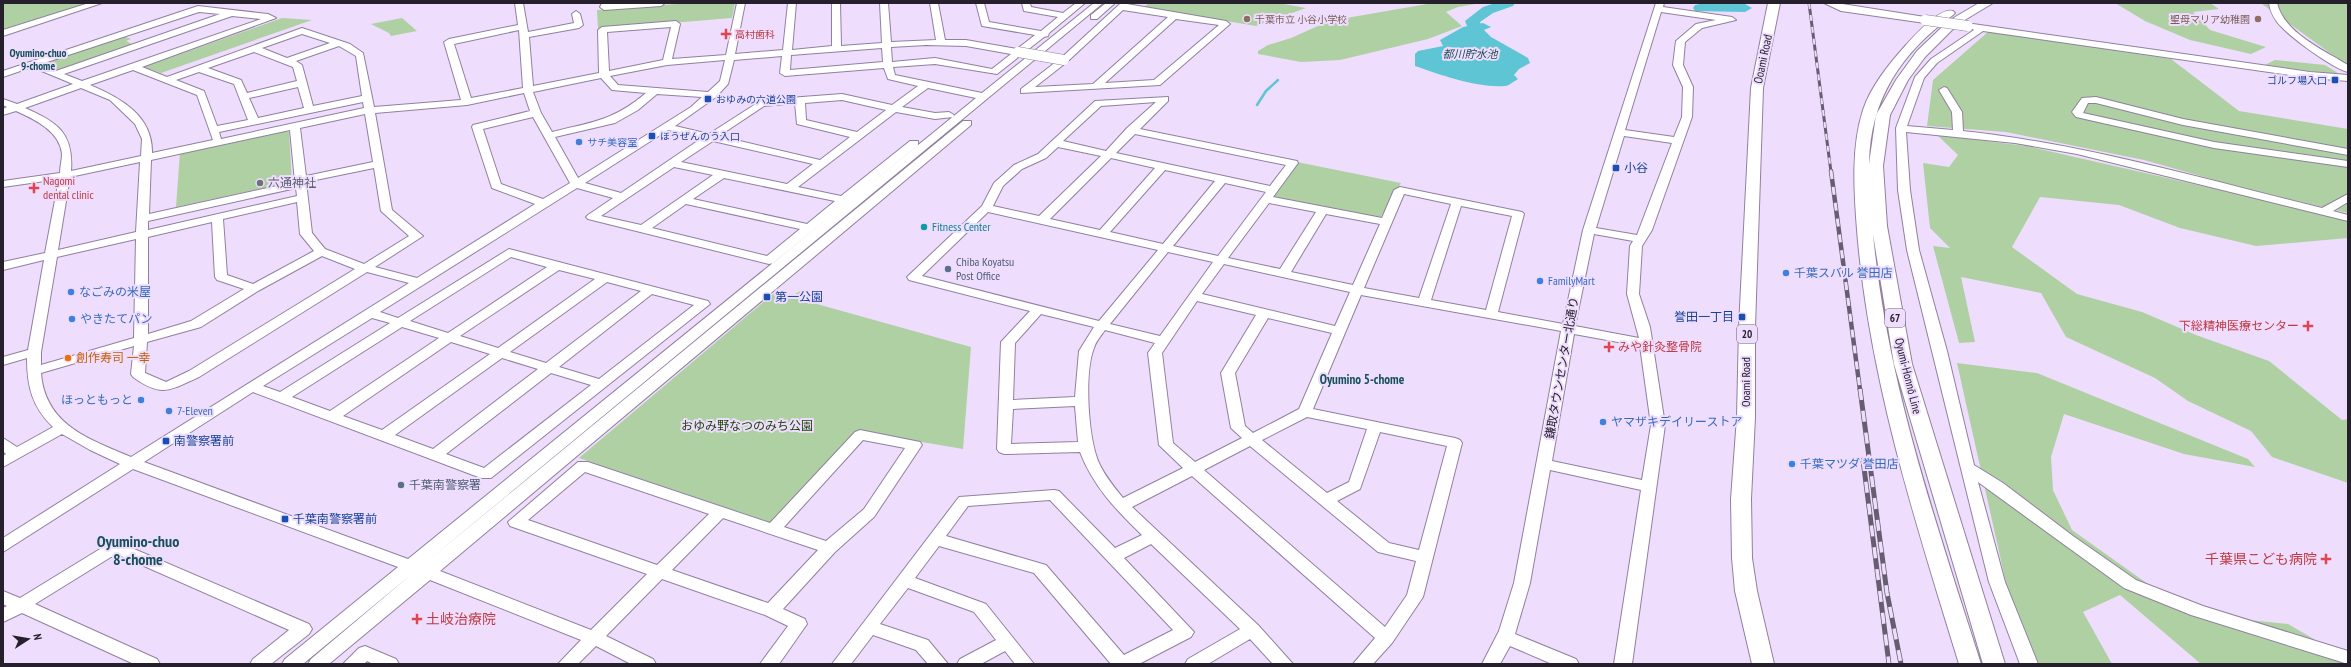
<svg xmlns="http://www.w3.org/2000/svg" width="2351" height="667" font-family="'PT Sans Narrow','Noto Sans JP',sans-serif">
<rect width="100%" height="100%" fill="#efddfe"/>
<g fill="#afd0a2">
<path d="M3 3H87L3 29Z"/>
<path d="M690 3H735L732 18 598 29 597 10Z"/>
<path d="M1149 3H1278L1306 8 1256 26 1144 7Z"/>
<path d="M1433 3H1481L1458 7 1446 12 1462 26 1428 39 1340 60 1301 62 1258 54V51L1268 45 1291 38 1329 21Z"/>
<path d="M2115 3H2210L2219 9 2193 12 2210 30 2266 47 2251 54 2190 40 2145 21Z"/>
<path d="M2348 3V66L2262 4 2270 3Z"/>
<path d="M282 18 312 20 161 73 144 67Z"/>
<path d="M402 18 417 31 391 36 389 33 371 24Z"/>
<path d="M1989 31 2171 59 2239 111 2348 129V213L2247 189 2144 160 2006 132 1927 126 1933 80Z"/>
<path d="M123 36 131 39 126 41 134 45 57 71 41 63Z"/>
<path d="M2275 60 2325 65 2341 75 2265 65Z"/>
<path d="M279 132H289L292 182 176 207 180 152Z"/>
<path d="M1937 135 2026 146 2348 219V238L2256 246 2180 228 2119 205 2040 197 2012 247 2077 294 2142 312 2196 335 2269 361 2342 420 2348 419V483L2272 457 2251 431 2188 401 2155 378 2066 337 2041 293 1961 277 1975 342 1959 343 1933 246 1950 248 1930 228 1923 163 1949 167 1958 155Z"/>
<path d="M1297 162 1401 183 1379 220 1271 197Z"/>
<path d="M800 291 810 294 806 301 971 347 963 449 857 431 772 523 579 458 774 293 790 297Z"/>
<path d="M1957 363 2037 373 2248 459 2255 467 2184 454 2064 414 2051 457 2053 490 2072 530 2190 614 2288 624 2348 659V664H2201L2120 595 2083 612 2112 664H2036L2010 601Z"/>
</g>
<path fill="#5ec5d5" d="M1483 23 1491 27 1484 30 1491 37 1528 58 1530 63 1519 69 1514 75 1518 79C1514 81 1509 86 1505 86 1477 88 1441 75 1415 66V54L1418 51 1443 46 1440 40 1463 27Z"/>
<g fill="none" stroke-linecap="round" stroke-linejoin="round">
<path stroke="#5ec5d5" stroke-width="2.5" d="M1257 105 1266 91 1278 80"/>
<g fill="#5ec5d5" fill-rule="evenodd">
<path d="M1495 3H1515L1513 6 1493 13 1480 22 1491 52 1484 56 1479 55 1465 21 1483 7Z"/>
<path d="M1700 4H1745L1752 8 1745 12 1695 11 1693 8 1695 5Z"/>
</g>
<g stroke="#90809e" stroke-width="2">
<g id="minor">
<path d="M89 3H102L3 36V30Z"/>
<path d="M515 3H523L528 32 574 23 572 14 576 11 580 14 583 25 579 28 529 37 533 86 599 73 598 30 602 27 676 21 680 24 672 59 726 55 737 3H745L735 54 783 50 788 3H796L792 50 832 46V3H840L841 46 882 43 880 3H888L891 42 936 40 930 3H938L945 40H966L1017 49 1035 35 982 26 976 3H984L989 22 1041 31 1058 17 1024 11 1022 3H1030L1031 7 1063 13 1076 3H1085L1049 33 1048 36 1044 37 997 74 935 64 893 67 895 75 982 93 1094 3H1103L424 564 963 121H971V125L440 571 591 630 647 574 510 526 508 522 578 462H588L770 523 855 432 860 430 920 442 922 445 874 517 835 552 783 609 805 619 807 624 779 664H760L788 626 765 615 662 579 606 636 653 659 656 664H631L596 646 578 664H558L581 640 430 580 329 664H308L311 659 413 573 303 664H282L285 659 398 567 133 469 3 552V538L120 464 90 450 62 434 3 467V456L6 454 3 451V438L17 447 53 427C32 407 27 386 27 358L3 365V357L28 350 44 260 3 270V262L45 253 59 179 3 187V181L60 173C60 166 62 160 62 154 60 131 34 119 16 111L3 115V109L7 107 3 105V99L17 104 73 84 32 67 3 77V71L198 6 268 14 276 18 142 67 167 77 302 28 350 44 363 53 374 107 461 100 444 42 449 39 518 25ZM199 12 220 14 56 71 41 64ZM232 16 261 19 82 81 64 74ZM671 27 663 60 609 71 607 32ZM519 30 523 88 471 98 454 44ZM302 34 330 43 287 58 262 48ZM926 45 966 46 1011 54 992 69 935 58 892 62 891 47ZM339 46 356 56 362 96 313 106 302 65 296 61ZM882 48 883 62 790 70 791 55ZM254 52 293 67 297 81 247 93 241 80 208 68ZM782 56 780 73 785 76 884 68 888 79 918 86 892 105 842 94 762 100 709 134 675 126 716 97 728 84 734 60ZM725 60 720 81 708 92 618 85 610 76 667 65ZM133 70 197 95 213 140 152 153C153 116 121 98 90 85ZM199 72 234 84 248 120 217 126 204 91 176 80ZM601 78 612 90 646 93C613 121 592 122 552 132L541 113 533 92ZM298 87 304 108 258 118 249 98ZM81 88 110 100 135 124 142 139 141 156 71 171C74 133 57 122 25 108ZM928 88 976 98 848 202 918 145V141H910L841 196 798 187 896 112 935 119 953 117 954 115 949 112 935 113 902 107ZM524 93 530 111 473 125 472 127 492 188 535 204 417 278 375 267 423 236 392 210 375 113 467 105ZM657 94 702 97 691 107 578 178 555 137 615 123 638 110ZM842 100 886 110 857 132 806 120 805 103ZM363 102 364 108 221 139 219 132ZM795 103 797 124 850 137 820 160 719 136 764 106ZM365 114 373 162 306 176 300 128ZM533 117 570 183 543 199 501 184 483 129ZM290 130 295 182 149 214 151 160ZM668 130 702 138 621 193 585 183ZM713 141 813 164 787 184 681 162ZM140 162 136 232 58 250 70 177ZM674 167 713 175 641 225 601 216ZM374 168 381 211 409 236 364 264 325 249 312 233 306 182ZM724 178 835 201 807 224 693 199ZM296 188 297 196 148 230V221ZM577 188 613 198 588 215 586 217 588 219 769 264 773 263 848 202 408 559 144 462 253 392 481 478H491L710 304 708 301 509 249 398 318 380 312ZM297 202 300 234 314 251 253 284 227 275 223 219ZM686 204 800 229 767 256 652 228ZM212 222 215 277 217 280 244 289 191 321 148 334V237ZM136 239 134 338 41 365V352L57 257ZM322 256 355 269 189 371 166 382 145 373 147 342 201 327 258 291ZM511 257 547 267 448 333 410 321ZM559 270 595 279 498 348 460 336ZM367 272 409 283 131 457C89 439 45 425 41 373L134 346 131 374 133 377C162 398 170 390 199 377ZM607 282 641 291 546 363 510 352ZM652 294 694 305 599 379 559 367ZM372 318 390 323 280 392 263 386ZM402 327 439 338 330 411 292 397ZM451 342 490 354 382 430 343 416ZM502 358 538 369 433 449 395 435ZM551 373 591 385 484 468 446 454ZM863 440 905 448 864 509 826 541 784 527ZM585 472 709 514 657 565 528 520ZM723 518 818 550 768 603 672 570Z"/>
<path d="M602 3 610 4 665 3 661 6 604 10 600 7Z"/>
<path d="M1106 3H1115L1097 19H1091V15Z"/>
<path d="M1121 3 1226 21 1230 24 1160 85 1021 93V89L1061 58ZM1123 10 1168 17 1093 84 1035 87 1067 62ZM1176 19 1219 25 1154 80 1105 83Z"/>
<path d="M1656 3H1664L1663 7 1732 17 1736 20 1702 28 1685 42 1683 65 1693 87 1692 117 1652 230 1642 246 1639 294 1650 327 1665 425 1632 664H1614L1641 490 1550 470 1530 583 1515 634 1576 659 1579 664H1552L1510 646 1500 664H1482L1499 631 1514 583 1561 331 1361 295 1313 409 1455 438 1460 440 1462 443 1423 597 1392 643 1373 664H1353L1375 638 1192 476 1132 507 1258 625 1293 664H1273L1250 639 1208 664H1185L1188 659 1240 629 1151 544 1124 558 1194 632 1191 637 1139 664H1111L1034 573 939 546 915 578 986 604 1034 664H1015L1005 651 981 664H957L960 659 996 640 974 612 908 588 880 624 928 640 948 664H928L916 650 873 635 851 664H832L959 497 1054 490 1059 491 1115 548 1142 535C1116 510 1093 486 1080 452L1004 454 999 452 997 449 1001 342 1030 311 909 280 907 277 982 206 994 183 1014 165 1038 154 1095 101 1168 97V101L1140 129 1297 161 1298 163 1273 197 1382 218 1394 190 1400 187 1522 212 1524 214 1498 312 1563 324 1583 230ZM1661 12 1716 20 1696 24 1676 41 1673 65 1683 87 1682 117 1674 137 1625 130ZM1156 102 1127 128 1106 151 1063 141 1101 106ZM1135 134 1286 165 1270 186 1116 153ZM1624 136 1672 143 1637 235 1596 228ZM1058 147 1101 156 1039 216 993 206 1003 186 1022 169 1046 158ZM1111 158 1155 168 1100 230 1050 219ZM1165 170 1215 181 1163 244 1110 232ZM1225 183 1266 192 1218 256 1173 246ZM1404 194 1451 204 1419 298 1364 288ZM1269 203 1316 212 1280 269 1228 258ZM1461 206 1512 216 1486 310 1431 300ZM988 212 1158 250 1099 321 922 276ZM1326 214 1380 224 1353 285 1291 272ZM1594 234 1633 241 1630 246 1627 294 1639 338 1575 326ZM1168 252 1213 262 1160 336 1110 324ZM1224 264 1350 292 1335 326 1202 294ZM1197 301 1256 315 1221 373 1231 428 1242 438 1195 462 1173 443 1162 353ZM1041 314 1094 327 1079 351 1075 397 1013 400 1015 343ZM1268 318 1332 333 1299 409 1253 433 1245 426 1235 373ZM1105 330 1155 343 1148 353 1159 445 1183 468 1123 498C1114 487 1105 476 1099 463 1088 438 1084 373 1094 348 1096 341 1101 336 1105 330ZM1574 334 1640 346 1651 425 1642 480 1552 461ZM1075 406 1078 442 1011 444 1013 409ZM1307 417 1367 429 1349 482 1327 493 1262 440ZM1380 432 1447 446 1419 550 1389 543 1337 501 1360 489ZM1250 446 1378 552 1416 561 1407 595 1385 627 1204 470ZM1050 500 1173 630 1124 655 1046 565 946 536 968 506Z"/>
<path d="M1824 3H1836L1925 17 1929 20 1925 23 1841 11Z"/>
<path d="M2269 3H2277C2284 33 2324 50 2348 65V72C2332 68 2288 36 2277 22 2273 16 2270 11 2269 3Z"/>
<path d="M1973 24 2310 72 2348 75V81L2310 78 1983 31 1937 63 1924 78 1907 126 1953 130 1952 112 1939 90 1944 87 1947 88 1962 112 1963 131C2085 144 2203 179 2322 208L2348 194V202L2333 211 2348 215V221L2077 154 2015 143 1906 132 1910 190 1919 250 1947 351 1974 465 2003 483 2073 536 2136 580 2203 606 2348 651V664L2191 615 2124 588 1978 482 2005 582 2038 664H2020L1989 582 1907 250 1898 190 1896 128 1915 77 1931 59 1974 30 1969 27Z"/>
<path d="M2096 97 2183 119 2348 149V155L2183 125 2096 103H2088L2083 113 2214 142 2348 161V167L2214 148 2076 117 2072 112 2082 98Z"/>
<path d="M120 543 309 624 312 629 309 634 271 664H250L253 659 289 630 119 555 111 557 35 604 157 659 160 664H134L22 613 3 622V608L7 606 3 604V591L20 598 100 549Z"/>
<path d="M365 646 396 659 399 664H373L367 661 364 664H343L359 648Z"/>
</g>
</g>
<g stroke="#90809e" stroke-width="2">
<g id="major">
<path d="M1768 3H1780L1763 88 1755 327V417L1751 499 1752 558 1757 591 1774 664H1752L1735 591 1732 558 1731 499 1737 417 1739 327 1751 88Z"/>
<path d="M1979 3H1993L1958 24 1925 57 1908 80 1890 115 1883 166 1887 226 1912 364 2005 664H1983L1894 364 1873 234C1887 382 1936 523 1981 664H1959C1915 521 1869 379 1857 230 1854 191 1851 147 1863 110 1871 86 1889 64 1906 45 1915 35 1940 7 1953 11L1955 13 1953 15C1901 53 1870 99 1869 164L1876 115 1896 80 1917 51 1939 30 1950 20Z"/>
</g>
</g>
<use href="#minor" fill="#fff" fill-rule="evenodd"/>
<use href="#major" fill="#fff" fill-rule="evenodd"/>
<g stroke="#675d70" stroke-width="3">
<path id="rail-far2" d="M1809 3 1831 172"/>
</g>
<g stroke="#675d70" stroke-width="4.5">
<path id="rail-far1" d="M1831 171 1860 390"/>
</g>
<g stroke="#675d70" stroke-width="5">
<g id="rail">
<path d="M1860 389 1887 593 1901 664"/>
<path d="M1863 460 1889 664"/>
</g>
</g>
<use href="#rail-far2" stroke="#efddfe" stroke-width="2" stroke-dasharray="6" stroke-linecap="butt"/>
<use href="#rail-far1" stroke="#efddfe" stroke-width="3" stroke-dasharray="8" stroke-linecap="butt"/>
<use href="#rail" stroke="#efddfe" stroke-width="3.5" stroke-dasharray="11" stroke-linecap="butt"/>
<g stroke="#90809e" stroke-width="11" stroke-linecap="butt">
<g id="minor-bridge">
<path d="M1925 20 1968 26"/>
<path d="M1018 52 1064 60"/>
</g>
</g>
<use href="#minor-bridge" stroke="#fff" stroke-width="10"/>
</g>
<g fill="#8d6e63" stroke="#efddfe" stroke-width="1.5">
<circle cx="1247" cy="19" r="4"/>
<circle cx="2258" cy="19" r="4"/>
</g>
<g fill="#e0444e" stroke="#efddfe" stroke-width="1.5">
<path d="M724 28h4v4h4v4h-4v4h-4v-4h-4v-4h4z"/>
<path d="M32 182h4v4h4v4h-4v4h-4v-4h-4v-4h4z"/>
<path d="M2306 320h4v4h4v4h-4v4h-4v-4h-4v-4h4z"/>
<path d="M1607 341h4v4h4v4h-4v4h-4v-4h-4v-4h4z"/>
<path d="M2324 553h4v4h4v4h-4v4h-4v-4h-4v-4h4z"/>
<path d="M415 613h4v4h4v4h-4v4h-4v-4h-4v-4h4z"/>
</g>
<g fill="#1a4fb4" stroke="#efddfe" stroke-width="1.5">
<rect x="2331" y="76" width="8" height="8" rx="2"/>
<rect x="704" y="95" width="8" height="8" rx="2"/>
<rect x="648" y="132" width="8" height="8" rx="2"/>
<rect x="1612" y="164" width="8" height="8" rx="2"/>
<rect x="763" y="293" width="8" height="8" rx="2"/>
<rect x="1738" y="313" width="8" height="8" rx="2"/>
<rect x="162" y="437" width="8" height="8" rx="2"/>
<rect x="281" y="515" width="8" height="8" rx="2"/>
</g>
<g fill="#3f7fe0" stroke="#efddfe" stroke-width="1.5">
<circle cx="579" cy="142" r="4"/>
<circle cx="1786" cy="273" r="4"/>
<circle cx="1540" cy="281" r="4"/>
<circle cx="71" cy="292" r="4"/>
<circle cx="72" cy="319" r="4"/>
<circle cx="141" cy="400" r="4"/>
<circle cx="169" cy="411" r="4"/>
<circle cx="1603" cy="422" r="4"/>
<circle cx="1792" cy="464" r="4"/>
</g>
<circle fill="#6b7280" stroke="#efddfe" stroke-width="1.5" cx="260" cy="183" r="4"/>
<circle fill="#0f9aa8" stroke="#efddfe" stroke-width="1.5" cx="924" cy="227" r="4"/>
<g fill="#5c6f8a" stroke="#efddfe" stroke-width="1.5">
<circle cx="948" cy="269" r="4"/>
<circle cx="401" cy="485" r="4"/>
</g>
<circle fill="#e8710a" stroke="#efddfe" stroke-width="1.5" cx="68" cy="358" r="4"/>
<g text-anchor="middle" stroke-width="4" stroke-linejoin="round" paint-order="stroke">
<g font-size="10" fill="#785e54" stroke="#efddfe" text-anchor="start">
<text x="1255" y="23">千葉市立 小谷小学校</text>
<text x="2250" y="23" text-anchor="end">聖母マリア幼稚園</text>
</g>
<g font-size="10" fill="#be3a42" stroke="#efddfe" text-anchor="start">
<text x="735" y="38">高村歯科</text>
</g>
<g font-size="10" fill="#164399" stroke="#efddfe" text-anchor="start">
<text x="2327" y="84" text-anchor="end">ゴルフ場入口</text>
<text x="716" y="103">おゆみの六道公園</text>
<text x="660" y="140">ほうぜんのう入口</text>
</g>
<g font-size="10" fill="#366cbe" stroke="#efddfe" text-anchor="start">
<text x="587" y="146">サチ美容室</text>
</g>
<g font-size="11" font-weight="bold" fill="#16505a" stroke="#efddfe">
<text x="38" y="57">Oyumino-chuo<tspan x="38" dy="13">9-chome</tspan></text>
</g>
<g font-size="11" font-style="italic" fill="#1e4c53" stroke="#efddfe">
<text x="1470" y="58">都川貯水池</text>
</g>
<g fill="#efddfe" stroke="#62596b" stroke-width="1">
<rect x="1885" y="309" width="20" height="18" rx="3"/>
<rect x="1737" y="325" width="20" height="18" rx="3"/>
</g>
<g font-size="11" font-weight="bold" fill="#26202c">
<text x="1895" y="322">67</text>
<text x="1747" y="338">20</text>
</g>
<g font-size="12" fill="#26202c" stroke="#efddfe">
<text transform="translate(1763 59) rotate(-78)" y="4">Ooami Road</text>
<text transform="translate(1562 368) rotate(-80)" y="4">鎌取タウンセンター北通り</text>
<text transform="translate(1908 376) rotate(76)" y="4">Oyumi-Honnō Line</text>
<text transform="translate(1746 382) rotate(-90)" y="4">Ooami Road</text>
</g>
<g font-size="12" fill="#164399" stroke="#efddfe" text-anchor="start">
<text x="1624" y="172">小谷</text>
<text x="775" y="301">第一公園</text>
<text x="1734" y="321" text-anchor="end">誉田一丁目</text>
<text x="174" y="445">南警察署前</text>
<text x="293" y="523">千葉南警察署前</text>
</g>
<g font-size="12" fill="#be3a42" stroke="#efddfe" text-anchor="start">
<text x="43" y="185">Nagomi<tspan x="43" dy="14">dental clinic</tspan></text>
<text x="2299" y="330" text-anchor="end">下総精神医療センター</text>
<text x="1618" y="351">みや針灸整骨院</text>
</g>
<g font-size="12" fill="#5b616d" stroke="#efddfe" text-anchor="start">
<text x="268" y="187">六通神社</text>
</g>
<g font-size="12" fill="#0d838f" stroke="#efddfe" text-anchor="start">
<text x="932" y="231">Fitness Center</text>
</g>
<g font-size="12" fill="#4e5e75" stroke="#efddfe" text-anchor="start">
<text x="956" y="266">Chiba Koyatsu<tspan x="956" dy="14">Post Office</tspan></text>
<text x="409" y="489">千葉南警察署</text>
</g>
<g font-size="12" fill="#366cbe" stroke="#efddfe" text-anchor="start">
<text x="1794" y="277">千葉スバル 誉田店</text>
<text x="1548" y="285">FamilyMart</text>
<text x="79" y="296">なごみの米屋</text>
<text x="80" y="323">やきたてパン</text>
<text x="133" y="404" text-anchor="end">ほっともっと</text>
<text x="177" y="415">7-Eleven</text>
<text x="1611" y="426">ヤマザキデイリーストア</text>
<text x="1800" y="468">千葉マツダ 誉田店</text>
</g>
<g font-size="12" fill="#c56008" stroke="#efddfe" text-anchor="start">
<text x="76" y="362">創作寿司 一幸</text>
</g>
<g font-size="12" fill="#163f00" stroke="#efddfe">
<text x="747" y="430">おゆみ野なつのみち公園</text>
</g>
<g font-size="13" font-weight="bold" fill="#16505a" stroke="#efddfe">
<text x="1362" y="384">Oyumino 5-chome</text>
</g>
<g font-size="14" fill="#be3a42" stroke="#efddfe" text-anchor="end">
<text x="2317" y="564">千葉県こども病院</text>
<text x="426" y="624" text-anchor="start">土岐治療院</text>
</g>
<g font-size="16" font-weight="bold" fill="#16505a" stroke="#efddfe">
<text x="138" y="547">Oyumino-chuo<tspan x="138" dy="18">8-chome</tspan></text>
</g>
</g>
<rect width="2351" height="667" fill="none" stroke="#26202c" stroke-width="8"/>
<g transform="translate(28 639) rotate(78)" stroke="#efddfe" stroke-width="3" paint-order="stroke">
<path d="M0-3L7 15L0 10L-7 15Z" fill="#26202c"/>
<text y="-6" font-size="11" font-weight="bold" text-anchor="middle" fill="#26202c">N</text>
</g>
</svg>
